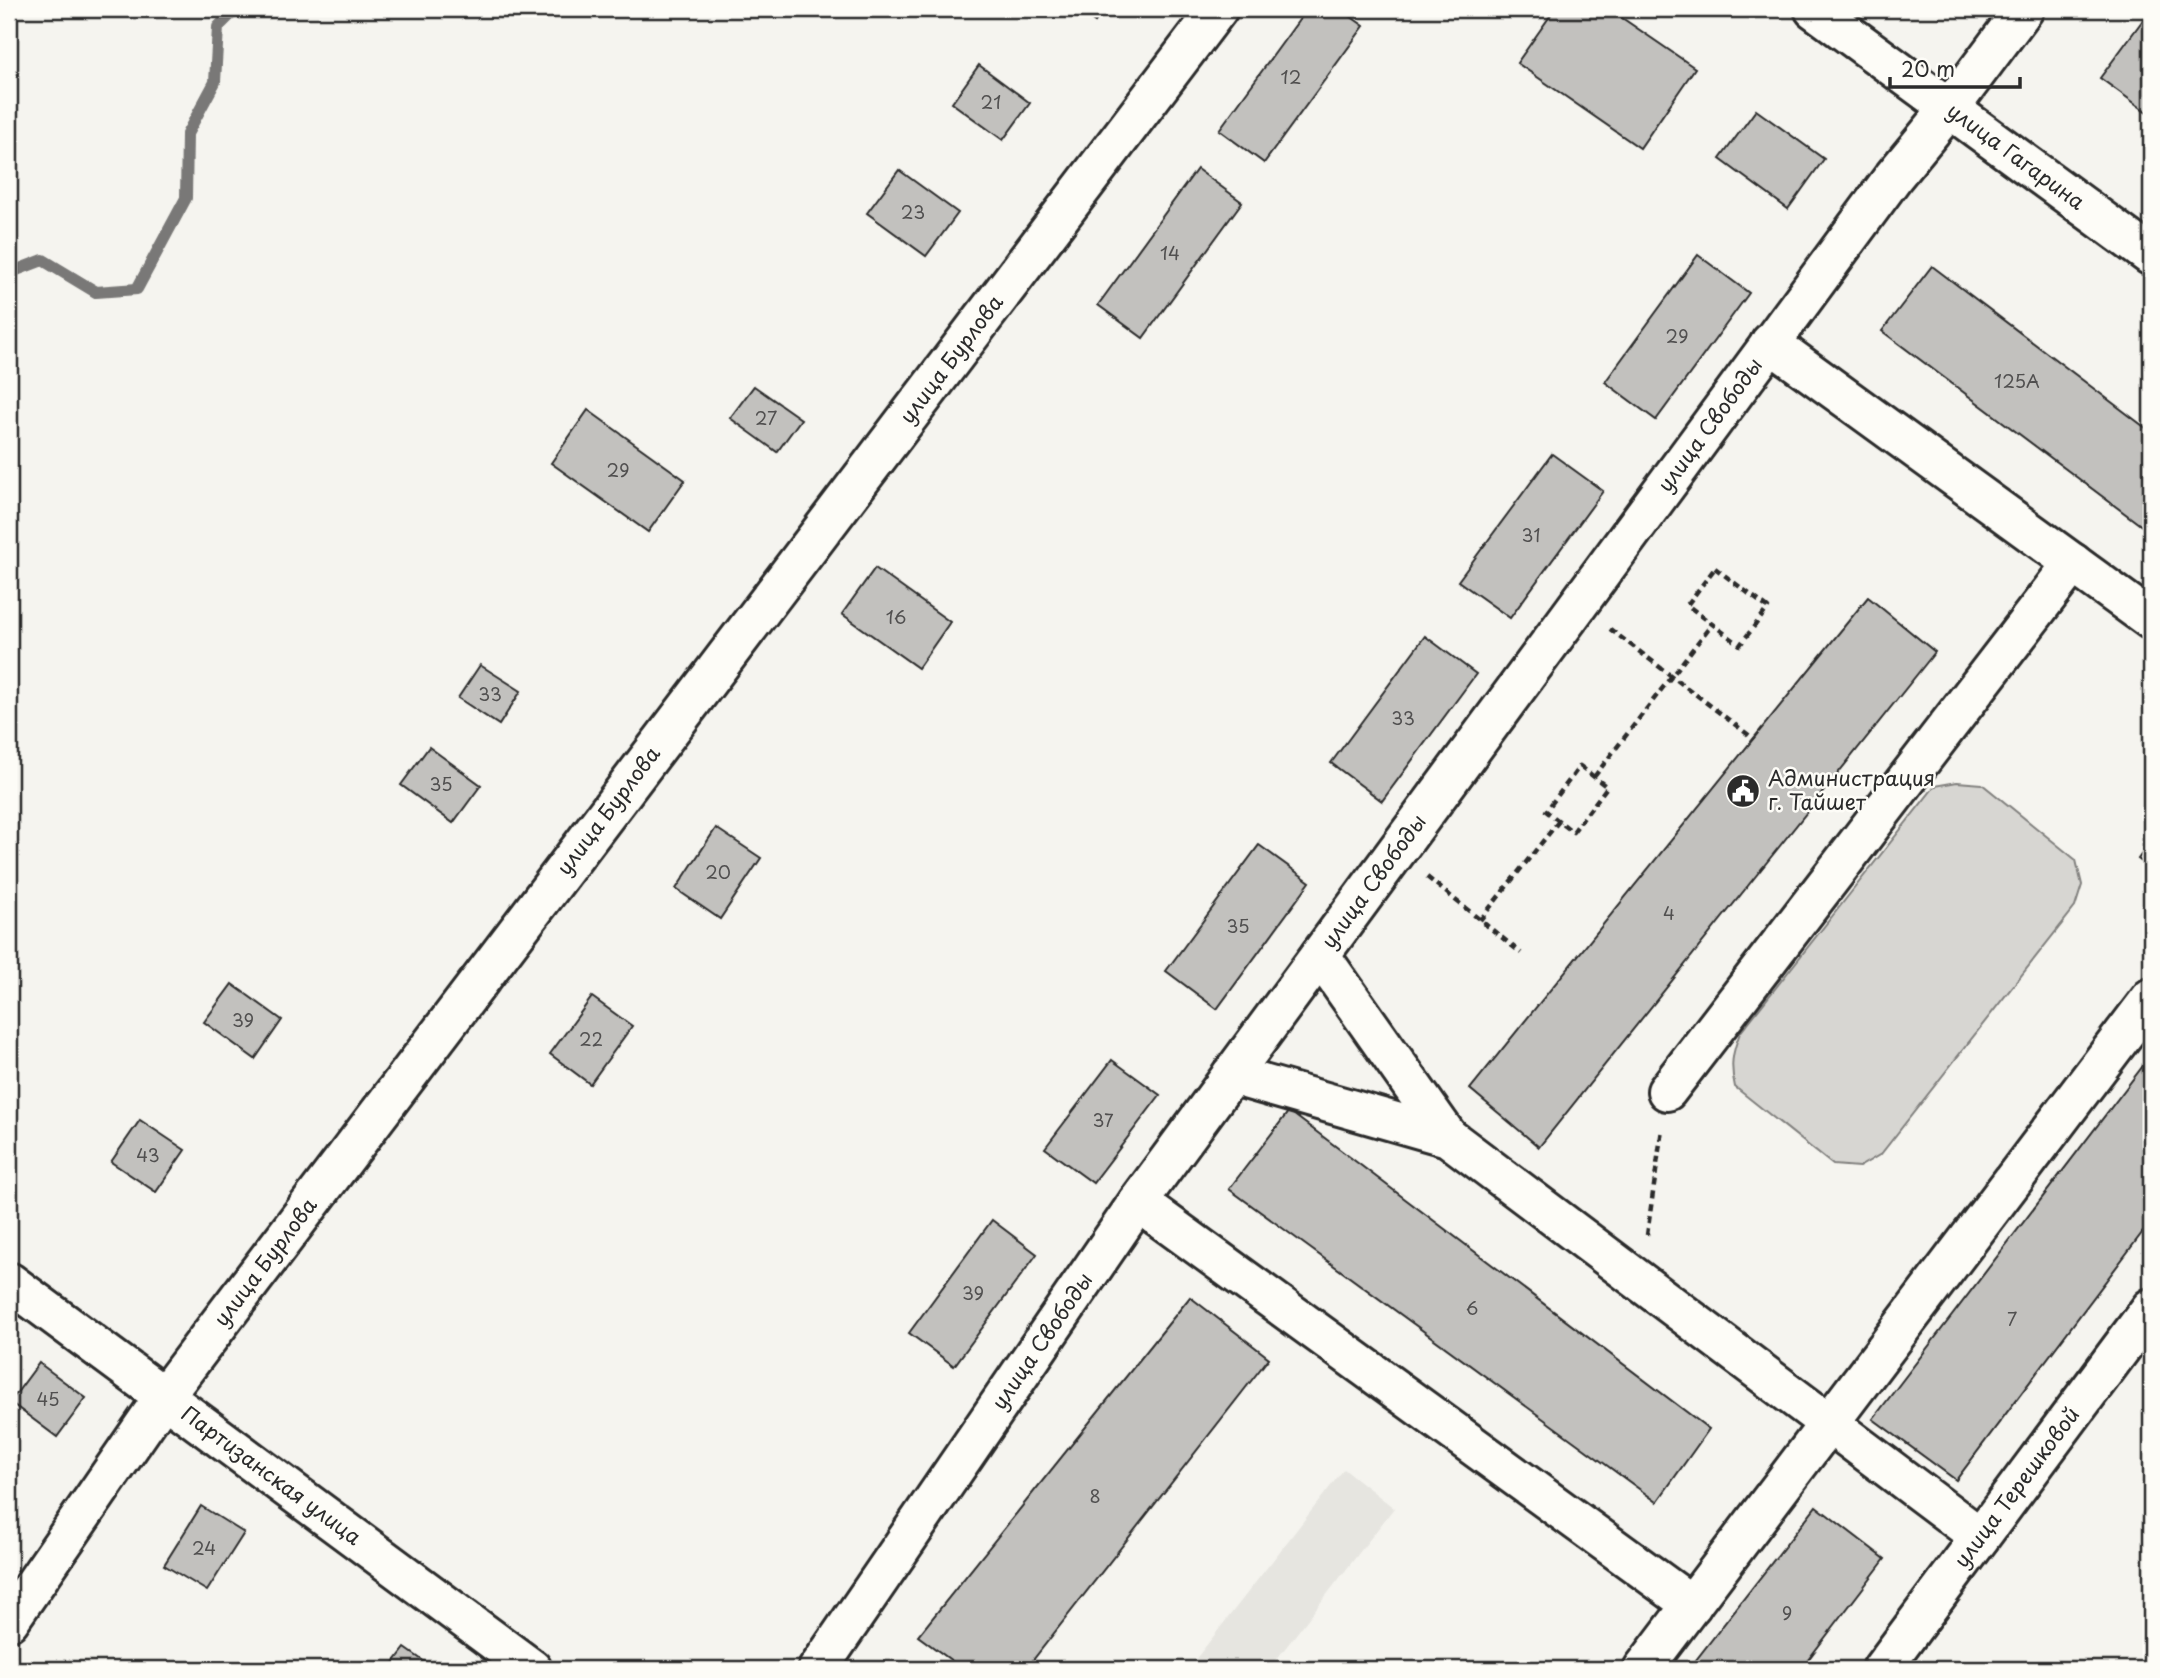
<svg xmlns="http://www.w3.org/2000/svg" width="2160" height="1678" font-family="'Playpen Sans',sans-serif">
<rect width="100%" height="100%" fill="#f5f4ef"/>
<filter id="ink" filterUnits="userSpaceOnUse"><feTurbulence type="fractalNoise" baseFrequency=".0143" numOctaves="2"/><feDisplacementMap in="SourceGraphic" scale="14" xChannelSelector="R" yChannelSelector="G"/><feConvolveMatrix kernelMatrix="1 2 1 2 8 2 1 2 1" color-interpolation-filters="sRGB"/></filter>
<g filter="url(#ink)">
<path fill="#e6e5e0" d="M1344 1469 1394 1508 1269 1669H1188Z"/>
<path fill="#d7d6d2" stroke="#81807e" stroke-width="2" d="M1957 782 1982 784 2076 860 2082 885 2075 907 1881 1154 1859 1167 1833 1165 1735 1087C1730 1066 1732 1053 1740 1033L1935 786Z"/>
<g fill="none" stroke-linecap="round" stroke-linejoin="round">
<path stroke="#797877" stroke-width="12" d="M9 273 43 260 96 292 137 289 186 198 187 134 215 82 218 27 236 9"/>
</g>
<g fill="#c2c1be" stroke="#2b2b2b" stroke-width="2">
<path d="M1077 9H1105L1095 22Z"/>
<path d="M1307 9H1340L1364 26 1264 163 1219 130Z"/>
<path d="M1555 9H1609L1695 68 1640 148 1517 63Z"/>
<path d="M2151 9V115L2100 78Z"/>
<path d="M979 65 1030 103 1003 140 952 103Z"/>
<path d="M1756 110 1824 159 1788 209 1720 159Z"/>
<path d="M1197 169 1242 202 1143 338 1098 305Z"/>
<path d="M899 170 958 213 926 256 867 213Z"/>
<path d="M1698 255 1749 293 1656 420 1605 382Z"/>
<path d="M1932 266 2151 432V533L1882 331Z"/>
<path d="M754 386 801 419 777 452 730 418Z"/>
<path d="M588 410 685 480 648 532 551 463Z"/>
<path d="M1552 454 1603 491 1510 618 1458 581Z"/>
<path d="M875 568 950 622 918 668 842 614Z"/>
<path d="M1868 597 1935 652 1539 1147 1470 1089Z"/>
<path d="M1425 636 1476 674 1382 801 1331 763Z"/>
<path d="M480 665 521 691 499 725 458 698Z"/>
<path d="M429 747 481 785 453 823 401 785Z"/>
<path d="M716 828 761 858 720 919 676 889Z"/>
<path d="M2151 841V869L2138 859Z"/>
<path d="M1259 845 1310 882 1217 1009 1166 971Z"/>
<path d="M232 984 282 1020 255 1059 204 1022Z"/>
<path d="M592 997 632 1026 590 1084 550 1054Z"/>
<path d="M2149 1058 2151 1060V1221L1956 1480 1873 1419Z"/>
<path d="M1112 1060 1160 1095 1093 1183 1045 1148Z"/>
<path d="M1289 1111 1709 1429 1657 1502 1229 1189Z"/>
<path d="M140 1120 185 1150 156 1192 111 1162Z"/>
<path d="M992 1220 1037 1254 954 1366 909 1333Z"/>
<path d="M1190 1297 1269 1358 1026 1669H963L918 1636Z"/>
<path d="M39 1363 86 1398 57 1437 10 1402Z"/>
<path d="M201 1506 244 1533 207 1591 164 1565Z"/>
<path d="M1816 1506 1885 1559 1801 1669H1689Z"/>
<path d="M405 1648 435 1669H389Z"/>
<path d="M2151 1649V1669H2137Z"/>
</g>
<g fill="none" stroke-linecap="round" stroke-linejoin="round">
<g stroke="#2b2b2b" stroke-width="44">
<g id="minor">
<path id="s1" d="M1814 9 2151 256"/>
<path d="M1770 343 2151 620"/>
<path d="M1320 955 1448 1137"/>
<path d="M1231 1075 1448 1137 1980 1537"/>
<path d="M1667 1091 2073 563"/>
<path d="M1138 1202 1692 1605"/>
<path id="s2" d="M9 1282 532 1669"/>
<path id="s3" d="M9 1621 165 1395 1218 9"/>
<path id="s4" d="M818 1669 1138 1202 1894 176 1950 108 2024 9"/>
<path d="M1643 1669 2151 998"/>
<path id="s5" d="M1882 1669 2151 1308"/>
</g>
</g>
<g stroke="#2b2b2b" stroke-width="4.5" stroke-dasharray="7 5" stroke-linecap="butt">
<path d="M1715 568 1768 608 1740 645 1687 605Z"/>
<path d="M1610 629 1754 739"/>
<path d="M1580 766 1607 787 1573 832 1546 811Z"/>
<path d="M1594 777 1712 624"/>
<path d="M1427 877 1521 953"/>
<path d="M1480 920 1559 821"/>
<path d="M1647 1235 1662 1129"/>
</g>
<use href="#minor" stroke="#fdfcf7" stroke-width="38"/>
</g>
</g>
<defs>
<g id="civic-disc" transform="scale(1.75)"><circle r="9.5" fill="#2b2b2b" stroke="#fdfcf7"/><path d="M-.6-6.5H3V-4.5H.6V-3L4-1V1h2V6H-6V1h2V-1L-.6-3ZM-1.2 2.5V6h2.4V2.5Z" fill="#fff"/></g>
</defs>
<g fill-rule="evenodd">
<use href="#civic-disc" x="1743" y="791"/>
</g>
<g text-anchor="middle" stroke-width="5" stroke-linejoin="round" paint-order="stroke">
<g font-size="18" fill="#515050">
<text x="1291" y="84">12</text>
<text x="991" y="109">21</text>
<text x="913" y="219">23</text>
<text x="1170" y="260">14</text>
<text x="1677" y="343">29</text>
<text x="2017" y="388">125А</text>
<text x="766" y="425">27</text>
<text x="618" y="477">29</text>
<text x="1531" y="542">31</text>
<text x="896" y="624">16</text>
<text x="490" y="701">33</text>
<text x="1403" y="725">33</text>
<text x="441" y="791">35</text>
<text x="718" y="879">20</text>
<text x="1669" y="920">4</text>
<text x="1238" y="933">35</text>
<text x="243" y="1027">39</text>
<text x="591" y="1046">22</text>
<text x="1103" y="1127">37</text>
<text x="148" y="1162">43</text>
<text x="973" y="1300">39</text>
<text x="1472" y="1315">6</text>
<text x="2012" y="1326">7</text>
<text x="48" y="1406">45</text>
<text x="1095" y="1503">8</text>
<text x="204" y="1555">24</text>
<text x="1787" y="1620">9</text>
</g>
<g font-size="21" fill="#2b2b2b" stroke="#fdfcf7">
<text dy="7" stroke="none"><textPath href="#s1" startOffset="250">улица Гагарина</textPath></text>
<text dy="7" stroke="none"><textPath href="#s3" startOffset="1575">улица Бурлова</textPath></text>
<text dy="7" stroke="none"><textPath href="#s4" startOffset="1531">улица Свободы</textPath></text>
<text dy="7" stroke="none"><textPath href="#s3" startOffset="1008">улица Бурлова</textPath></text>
<text dy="7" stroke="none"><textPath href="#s4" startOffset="964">улица Свободы</textPath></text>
<text dy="7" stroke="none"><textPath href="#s3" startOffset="441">улица Бурлова</textPath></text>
<text dy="7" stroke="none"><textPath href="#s4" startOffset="397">улица Свободы</textPath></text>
<text dy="7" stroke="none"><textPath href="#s2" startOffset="326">Партизанская улица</textPath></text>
<text dy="7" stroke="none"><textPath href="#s5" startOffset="226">улица Терешковой</textPath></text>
</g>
<g font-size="21" fill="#2b2b2b" stroke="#fdfcf7" text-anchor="start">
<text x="1768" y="786">Администрация<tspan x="1768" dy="24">г. Тайшет</tspan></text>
</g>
</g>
<rect width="2160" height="1678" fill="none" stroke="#fdfcf7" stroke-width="35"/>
<rect x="18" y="18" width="2125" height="1643" fill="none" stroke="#2b2b2b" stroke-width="2.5" filter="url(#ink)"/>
<path d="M1890 77v10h130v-10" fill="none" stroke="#2b2b2b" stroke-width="3.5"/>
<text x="1901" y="77" font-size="21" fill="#2b2b2b" stroke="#fdfcf7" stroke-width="5" paint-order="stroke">20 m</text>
</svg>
